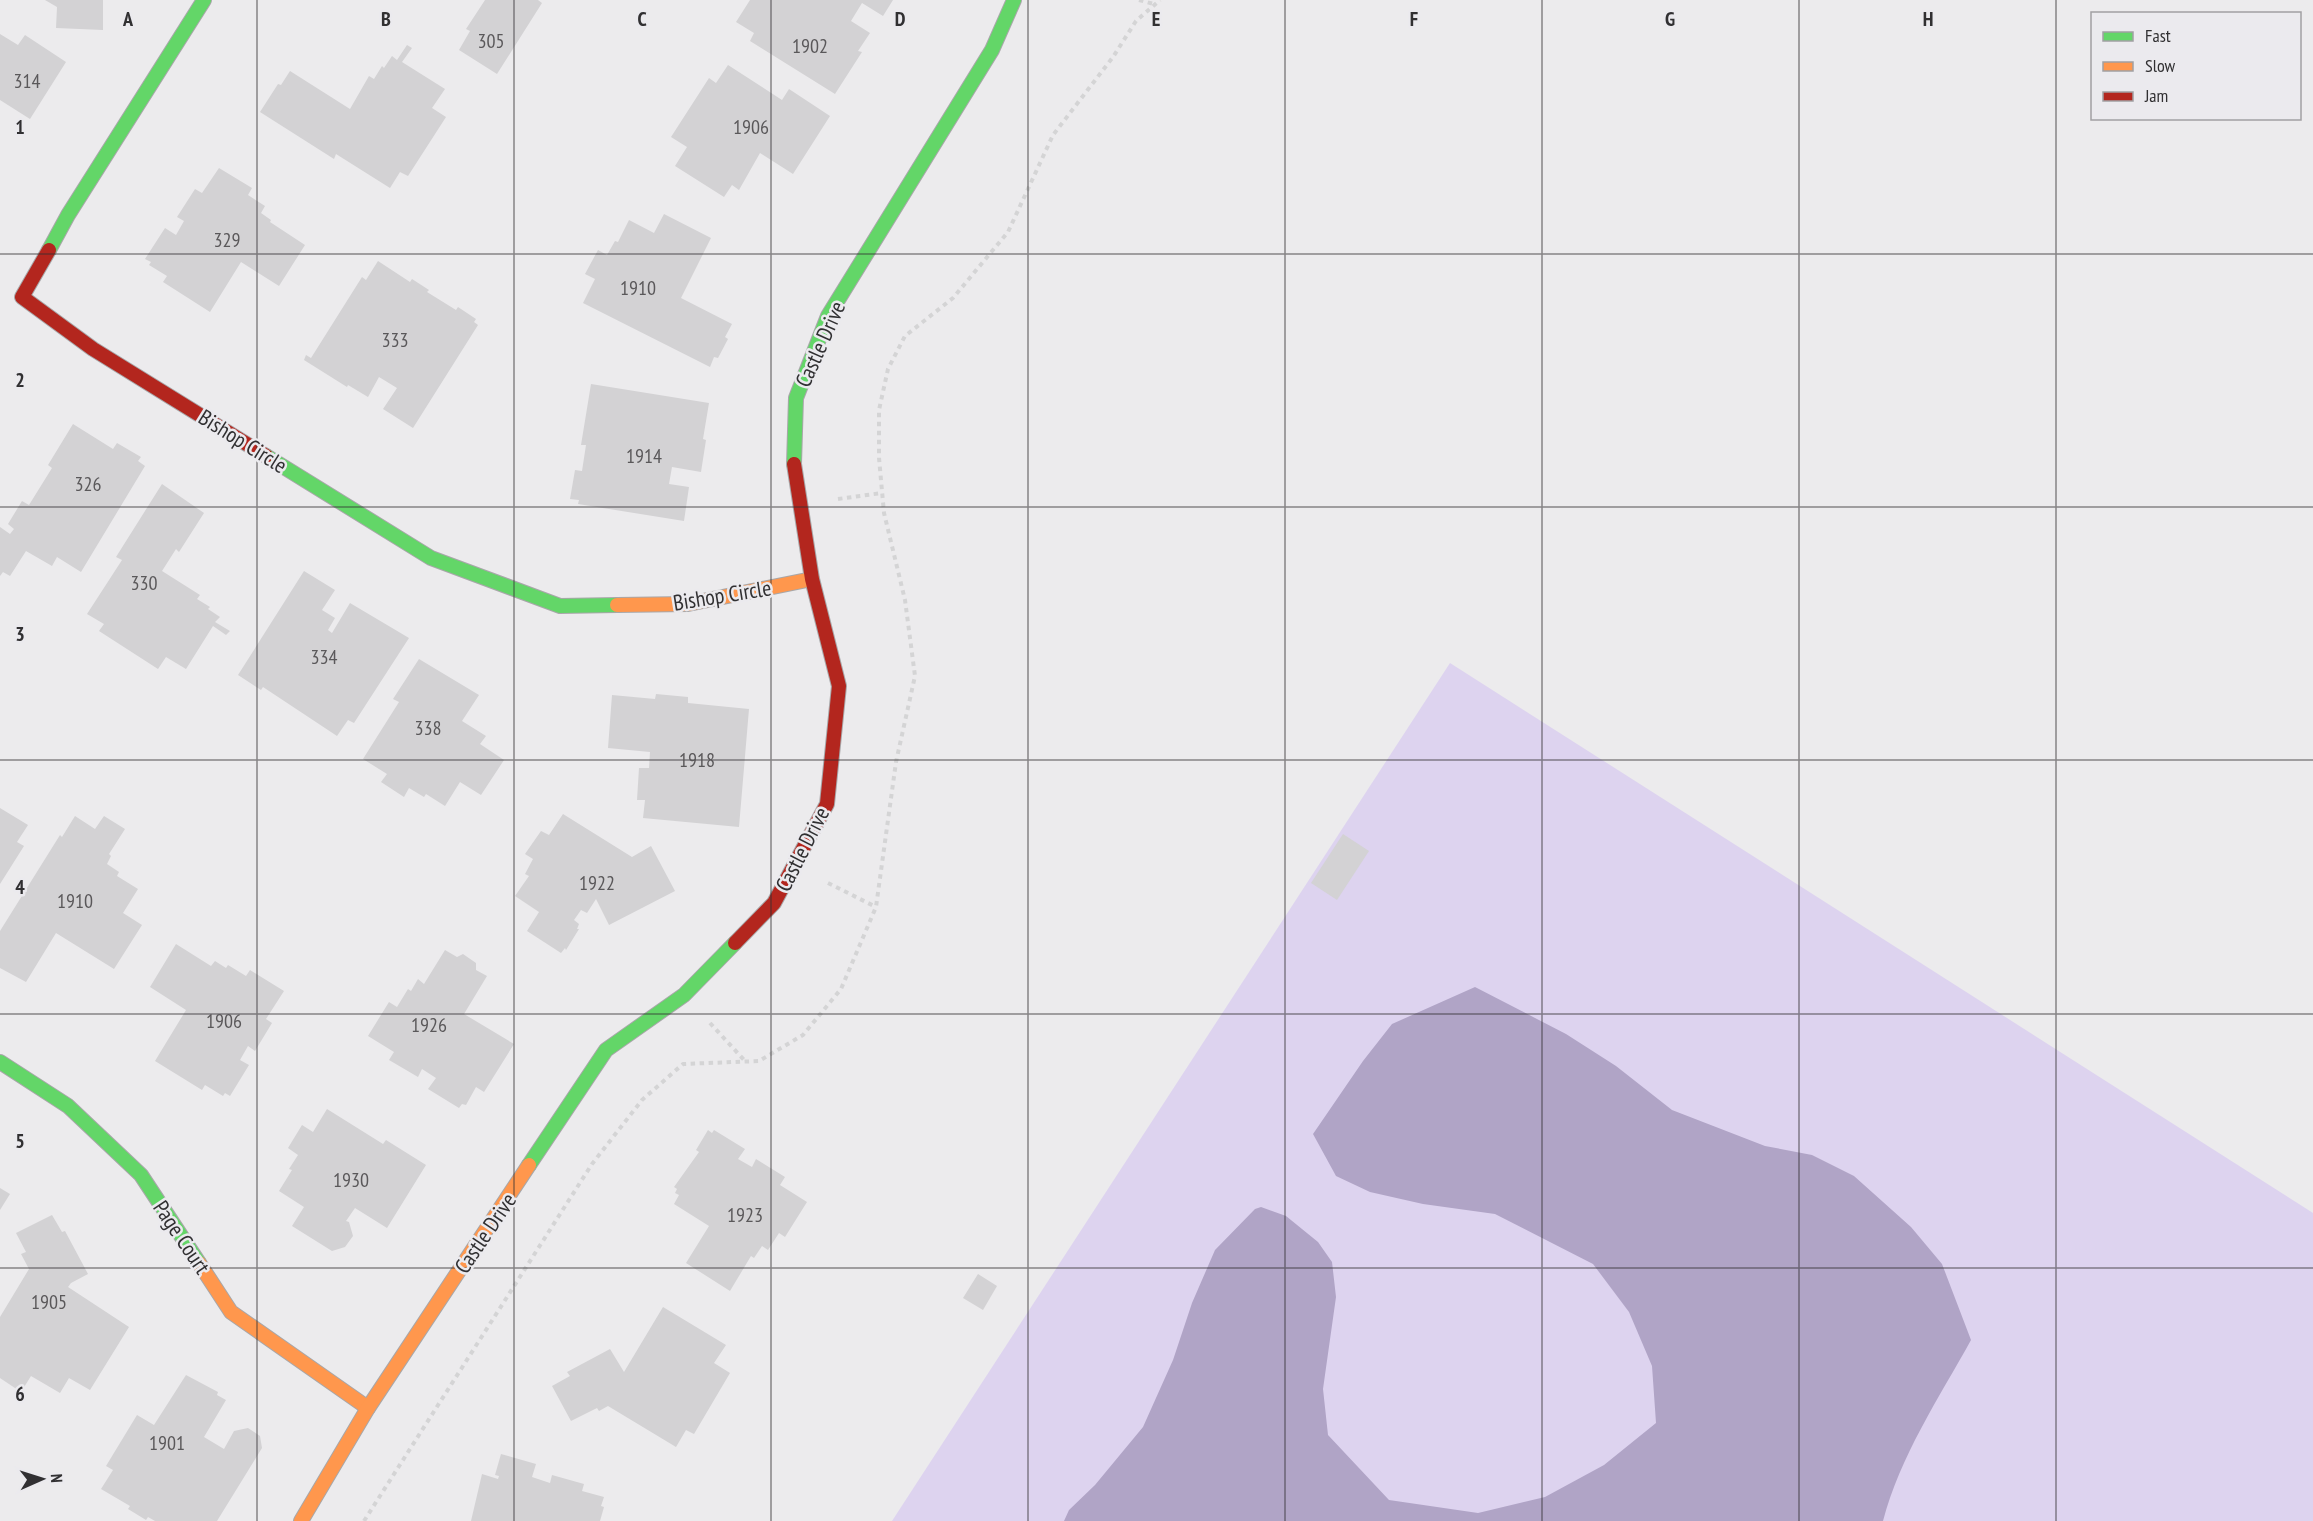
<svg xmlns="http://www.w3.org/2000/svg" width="2313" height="1521" font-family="'PT Sans Narrow',sans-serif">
<rect width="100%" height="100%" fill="#ecebed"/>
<path fill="#ddd3ef" d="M1450 663 2313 1213V1521H892Z"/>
<path fill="#b0a4c6" d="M1475 987 1566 1034 1616 1066 1672 1110 1765 1146 1812 1155 1854 1176 1911 1227 1942 1264 1971 1340C1939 1398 1900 1456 1883 1521H1064L1069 1510 1095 1485 1143 1427 1173 1360 1192 1303 1215 1250 1255 1209 1261 1207 1286 1216 1318 1242 1332 1262 1336 1297 1323 1389 1328 1435 1389 1500 1478 1513 1545 1497 1604 1465 1656 1423 1652 1366 1629 1312 1593 1264 1495 1214 1423 1204 1370 1192 1336 1176 1313 1134 1363 1061 1392 1024Z"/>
<g fill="#d3d2d4">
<path d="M45 0H103V30L56 28 57 7Z"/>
<path d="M485 0H538L542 3 497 74 459 50 470 31 466 29Z"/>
<path d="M750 0H893L883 16 862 3 851 21 870 33 858 51 862 52 835 94 750 41 754 33 736 22Z"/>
<path d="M0 34 18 45 25 35 66 62 30 119 0 100Z"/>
<path d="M407 45 412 48 402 62 445 89 432 108 446 117 408 176 400 172 390 188 336 154 334 159 260 112 278 84 281 85 290 71 350 109 369 76 374 79 382 66 384 68 392 56 397 60Z"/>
<path d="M728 65 782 100 789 89 830 116 793 174 760 153 739 190 732 185 724 197 675 166 687 147 671 137 709 78 716 83Z"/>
<path d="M219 168 252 188 248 195 265 206 261 213 271 220 270 222 305 245 279 286 241 262 210 312 163 282 167 276 149 265 151 262 145 259 165 228 176 235 184 221 177 217 195 189 202 193Z"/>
<path d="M664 214 711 238 681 298 732 324 725 337 728 339 718 358 714 357 710 367 583 303 595 279 585 274 598 250 607 255 615 241 618 242 629 220 654 233Z"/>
<path d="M378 261 410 282 412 279 429 290 427 292 456 310 458 307 476 319 474 322 478 325 413 428 383 409 397 388 379 377 368 397 348 385 347 387 304 360 306 355 311 358 362 277 366 280Z"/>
<path d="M591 384 709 403 703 439 706 440 701 472 672 467 669 484 689 487 684 521 578 504 579 500 570 499 575 470 582 471 586 445H581Z"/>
<path d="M73 424 113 449 117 443 141 457 138 461 145 466 81 572 57 557 52 566 26 551 10 576 3 572 0 576V527L10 534 14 529 8 524 22 501 29 505 52 468 48 465Z"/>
<path d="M162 484 204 513 179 552 176 549 162 571 200 595 197 599 210 607 208 609 220 617 215 622 230 631 226 635 213 626 186 669 166 657 158 669 99 631 104 624 87 614 122 560 116 557Z"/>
<path d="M304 571 335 590 322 610 335 618 328 630 332 633 350 603 409 638 354 723 348 720 337 736 263 687 261 690 238 675Z"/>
<path d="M419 659 479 695 462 721 486 736 480 744 504 760 481 795 460 782 445 806 426 794 424 797 409 788 404 797 381 782 387 774 363 759 399 702 393 699Z"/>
<path d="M656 694 688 697V703L749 709 739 827 643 818 645 800H637L639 768H649L650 752 608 748 612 695 655 699Z"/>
<path d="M0 808 28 825 17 842 24 846 0 884Z"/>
<path d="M563 814 632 857 651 846 675 891 609 925 596 899 587 913 581 910 574 920 579 924 577 929H579L566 950 565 948 561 953 527 931 539 912 515 896 529 876 525 874 533 859 525 854 541 831 549 835Z"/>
<path d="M75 816 95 829 104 816 125 829 109 854 111 856 107 864 119 872 117 876 138 889 123 913 142 925 114 969 56 933 26 982 0 968V931L60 835 62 837Z"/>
<path d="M1343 834 1369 851 1337 900 1311 883Z"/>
<path d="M176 944 211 966 215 961 226 968 228 965 246 976 250 970 284 991 266 1019 272 1023 255 1051 248 1046 240 1060 249 1065 230 1096 225 1093 223 1096 205 1085 202 1090 155 1061 186 1010 150 987Z"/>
<path d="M445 950 457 957 463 954 476 963V970L487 976 464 1014 514 1044 484 1092 476 1087 466 1105 462 1104 459 1108 428 1089 436 1078 422 1069 418 1077 389 1060 394 1052 368 1036 389 1002 397 1007 408 989 411 991 418 979 424 984Z"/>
<path d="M327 1109 383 1144 386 1140 426 1165 387 1228 355 1208 346 1221 349 1222 353 1236 345 1247 332 1251 292 1226 304 1207 279 1191 292 1170 289 1169 298 1155 288 1148 302 1125 313 1132Z"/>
<path d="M708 1130 712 1133 714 1130 745 1149 738 1159 752 1167 756 1159 785 1177 780 1185 807 1202 785 1237 779 1233 768 1250 762 1246 754 1258 751 1256 730 1291 686 1263 709 1226 674 1204 679 1195 675 1193 677 1189 674 1187 699 1152 696 1150Z"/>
<path d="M0 1188 10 1194 0 1210Z"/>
<path d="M52 1215 62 1232 65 1231 88 1274 71 1283 68 1287 129 1327 90 1390 69 1378 60 1393 31 1376 21 1392 0 1378V1317L29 1269 21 1254 26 1252 16 1233Z"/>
<path d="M978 1274 997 1286 983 1310 963 1298Z"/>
<path d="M663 1307 726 1345 714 1363 730 1373 694 1434 686 1430 676 1447 608 1406 599 1411 597 1408 571 1421 552 1386 570 1376 567 1372 610 1349 624 1372Z"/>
<path d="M186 1375 218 1392 217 1395 226 1400 204 1437 224 1449 234 1431 248 1428 260 1436 262 1448 217 1521H155L148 1517 146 1520 128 1509 130 1506 101 1489 113 1470 106 1466 137 1415 154 1425Z"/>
<path d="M501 1454 536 1464 532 1477 550 1483 552 1475 584 1484 582 1491 604 1497 601 1506 604 1507 600 1521H471L482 1474 498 1479 499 1476 495 1475Z"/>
</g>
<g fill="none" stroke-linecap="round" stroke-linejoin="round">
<g stroke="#a8a7a9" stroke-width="16">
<g id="fast">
<path d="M49 250 68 215 204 0"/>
<path d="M266 456 431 558 560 606 617 605"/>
<path d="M794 464 796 398 828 316 992 50 1014 0"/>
<path d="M0 1062 68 1106 141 1175 199 1263"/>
<path d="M529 1165 606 1050 684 995 735 943"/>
</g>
</g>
<g stroke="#a8a7a9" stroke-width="16">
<g id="slow">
<path d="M617 605 688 604 812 579"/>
<path d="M199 1263 231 1312 368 1408"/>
<path d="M301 1521 368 1408 529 1165"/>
</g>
</g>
<g stroke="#a8a7a9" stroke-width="16">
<g id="jam">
<path d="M49 250 22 297 93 349 266 456"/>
<path d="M735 943 774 903 827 804 839 686 812 579 794 464"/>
</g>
</g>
<g stroke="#d4d4d5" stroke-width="4" stroke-dasharray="4.5 4.5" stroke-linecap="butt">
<path d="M1139 0 1154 4"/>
<path d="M838 499 882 493"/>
<path d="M828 883 876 907"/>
<path d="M710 1023 745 1061"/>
<path d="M364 1521 592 1164 642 1100 683 1064 759 1061 803 1035 841 989 876 907 896 762 915 676 905 600 884 513 879 458V410L888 369 905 336 953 298 1008 232 1053 135 1113 57 1136 21 1160 0"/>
</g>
<use href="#fast" stroke="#63d668" stroke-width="14"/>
<use href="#slow" stroke="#ff974d" stroke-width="14"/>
<use href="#jam" stroke="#b3261e" stroke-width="14"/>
</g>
<path fill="none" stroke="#313032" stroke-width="1.5" stroke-opacity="0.55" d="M257 0V1521M514 0V1521M771 0V1521M1028 0V1521M1285 0V1521M1542 0V1521M1799 0V1521M2056 0V1521M0 254H2313M0 507H2313M0 760H2313M0 1014H2313M0 1268H2313"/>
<g text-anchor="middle" stroke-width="5" stroke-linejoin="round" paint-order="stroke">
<g font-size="20" fill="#5a585a">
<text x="491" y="48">305</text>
<text x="810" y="53">1902</text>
<text x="27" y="88">314</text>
<text x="751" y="134">1906</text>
<text x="227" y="247">329</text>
<text x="638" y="295">1910</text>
<text x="395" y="347">333</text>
<text x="644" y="463">1914</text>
<text x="88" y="491">326</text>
<text x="144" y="590">330</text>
<text x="324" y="664">334</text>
<text x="428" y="735">338</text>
<text x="697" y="767">1918</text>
<text x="597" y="890">1922</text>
<text x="75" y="908">1910</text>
<text x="224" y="1028">1906</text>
<text x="429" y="1032">1926</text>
<text x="351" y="1187">1930</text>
<text x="745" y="1222">1923</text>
<text x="49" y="1309">1905</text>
<text x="167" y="1450">1901</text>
</g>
<g font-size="22" fill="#313032" stroke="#ebeaee">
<text transform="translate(820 344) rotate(-66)" y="8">Castle Drive</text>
<text transform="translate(243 441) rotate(32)" y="8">Bishop Circle</text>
<text transform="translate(722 595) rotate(-9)" y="8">Bishop Circle</text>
<text transform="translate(802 849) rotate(-63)" y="8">Castle Drive</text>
<text transform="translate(485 1233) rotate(-56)" y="8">Castle Drive</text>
<text transform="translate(182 1237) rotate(56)" y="8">Page Court</text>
</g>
</g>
<g font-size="20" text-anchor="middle" font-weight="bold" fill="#313032" stroke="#ebeaee" stroke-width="5" stroke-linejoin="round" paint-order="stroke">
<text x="128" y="26">A</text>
<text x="386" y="26">B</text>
<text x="642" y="26">C</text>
<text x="900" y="26">D</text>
<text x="1156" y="26">E</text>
<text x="1414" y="26">F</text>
<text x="1670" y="26">G</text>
<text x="1928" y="26">H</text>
<text x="20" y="134">1</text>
<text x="20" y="387">2</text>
<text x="20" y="641">3</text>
<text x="20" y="894">4</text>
<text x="20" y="1148">5</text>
<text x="20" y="1401">6</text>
</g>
<rect x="2091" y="12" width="210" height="108" fill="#ebeaee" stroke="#a1a0a3" stroke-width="1.5"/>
<rect x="2103" y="32" width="30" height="9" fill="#63d668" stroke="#a1a0a3" stroke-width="1.5"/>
<text x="2145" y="42" font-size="18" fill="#313032">Fast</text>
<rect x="2103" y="62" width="30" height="9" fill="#ff974d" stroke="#a1a0a3" stroke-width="1.5"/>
<text x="2145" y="72" font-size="18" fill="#313032">Slow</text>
<rect x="2103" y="92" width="30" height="9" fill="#b3261e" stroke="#a1a0a3" stroke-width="1.5"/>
<text x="2145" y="102" font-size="18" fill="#313032">Jam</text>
<g transform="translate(42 1479) rotate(87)" stroke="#ebeaee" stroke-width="4.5" paint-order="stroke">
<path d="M0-4.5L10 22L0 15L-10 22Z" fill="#313032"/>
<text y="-9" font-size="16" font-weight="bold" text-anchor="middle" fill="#313032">N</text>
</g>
</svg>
